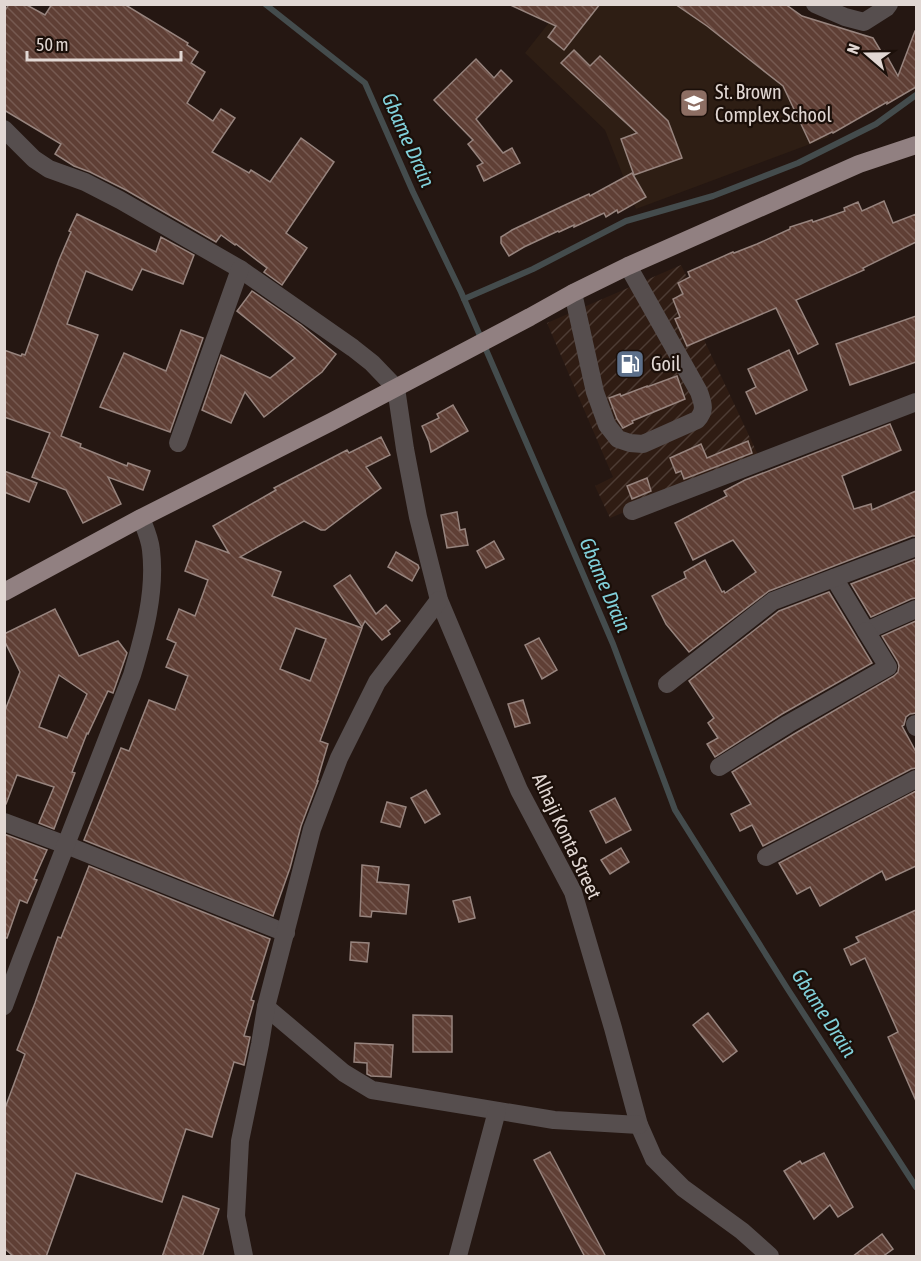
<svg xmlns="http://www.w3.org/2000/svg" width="921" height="1261" font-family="'Asap Condensed',sans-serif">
<defs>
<pattern id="industrial-furrows" width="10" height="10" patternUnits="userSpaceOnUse" patternTransform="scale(1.5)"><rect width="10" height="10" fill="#2f1c13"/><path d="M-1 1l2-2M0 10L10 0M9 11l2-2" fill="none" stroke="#4d3c34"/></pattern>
<pattern id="building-back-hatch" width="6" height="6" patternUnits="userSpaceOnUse" patternTransform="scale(1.5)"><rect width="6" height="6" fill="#5f3f35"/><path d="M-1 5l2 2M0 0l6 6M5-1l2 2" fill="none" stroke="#765a51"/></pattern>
</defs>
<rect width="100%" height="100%" fill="#251712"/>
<path fill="url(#industrial-furrows)" d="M681 265 700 304 690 310 759 457 610 518 595 486 613 477 547 323Z"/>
<path fill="#2e1e14" d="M563 5H731L798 75 829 137 636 209 605 130 525 53Z"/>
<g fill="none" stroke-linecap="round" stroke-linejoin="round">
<g stroke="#444c4d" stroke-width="6">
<path d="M265 4 365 83 413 192 461 292 556 511 613 644 675 810 787 988 916 1187"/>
<path d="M464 299 533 269 626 221 713 196 798 163 876 124 916 95"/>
</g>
</g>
<g fill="url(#building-back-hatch)" stroke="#97847e" stroke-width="1.5" fill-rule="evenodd">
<path d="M9 4H25L45 15 52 4H124L188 43 187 45 198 52 191 63 205 72 187 103 213 121 221 109 235 118 212 152 249 173 251 170 270 182 301 138 334 162 286 233 307 248 282 285 264 272 267 268 236 244 235 245 221 235 216 242 126 190 90 172 74 166 55 154 61 144 4 110V12Z"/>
<path d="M508 4H600L564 50 548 37 556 26Z"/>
<path d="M675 4H785L802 16 873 38 882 53 884 51 898 76 915 31H916V87L887 104V102L833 133 832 132 810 143 783 86 707 26Z"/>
<path d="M574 50 590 66 600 56 668 121 682 158 634 175 621 139 637 133 561 63Z"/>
<path d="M476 59 494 78 501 70 512 81 476 119 503 153 512 148 520 163 484 181 477 166 483 163 468 144 473 140 434 100Z"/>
<path d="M632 173 646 197 618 213 617 210 606 217 604 213 574 227V225L559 232 558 231 524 247 509 256 501 243V237L512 230 565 205 589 194 590 196Z"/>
<path d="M884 201 893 223 916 214V242L863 268 864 270 796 300 818 344 798 354 776 308 687 346 675 319 680 317 673 299 683 294 678 283 690 277 688 272 733 252 734 253 757 244 790 229V227L812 220 813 222 845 211 844 208 858 202 862 211Z"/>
<path d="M77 214 156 252 161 237 194 255 183 284 142 269 132 290 86 271 67 324 98 335 61 436 81 444 80 447 127 466 128 463 150 471 143 490 108 477 121 504 83 523 66 490 32 477 50 433 4 417V350L21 356 22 354 25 355 59 260 71 232 69 231Z"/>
<path d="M252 291 301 325 336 354 322 372 264 417 245 392 231 423 202 410 221 355 270 378 295 358 237 311Z"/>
<path d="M916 316V362L850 385 836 344Z"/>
<path d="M181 330 203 338 170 432 100 407 124 353 166 371Z"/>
<path d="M789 350 807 390 756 414 746 392 756 387 748 369Z"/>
<path d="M677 376 685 399 632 421 633 423 623 428 617 419 609 398 620 394 621 396 647 386V387Z"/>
<path d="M453 405 468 431 431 452 429 442 422 426 439 418 437 414Z"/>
<path d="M890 424 901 450 842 476 854 509 871 504 872 510 916 491V536H912L769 591 689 652 666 624 652 596 686 578 684 572 705 560 722 592 724 591 725 593 756 572 733 540 693 560 675 523 727 496 724 491 745 480Z"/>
<path d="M381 437 390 455 366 467 381 488 325 530H321L304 521 240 557 281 572 272 596 362 628 320 741 328 744 317 781H318L301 826 290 868 273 916 84 840 121 748 129 751 149 700 175 710 188 676 166 667 176 643 167 639 179 609 195 616 208 580 185 571 196 541 229 553 213 526 276 490 274 488 347 450 349 453ZM296 628 326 639 310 681 280 669Z"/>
<path d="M748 441 752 453 684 479 681 471 676 473 670 458 701 444 707 458Z"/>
<path d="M4 471 37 483 29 502 4 492Z"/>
<path d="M647 478 651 491 632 499 627 486Z"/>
<path d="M457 512 460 530 465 529 468 545 447 548 441 515Z"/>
<path d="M494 541 504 559 486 568 477 551Z"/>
<path d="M396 552 418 565 419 568 412 581 388 567Z"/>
<path d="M916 559V598L911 599 871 617 851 584Z"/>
<path d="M350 575 376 614 386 605 400 621 388 631 390 634 382 640 365 621 362 627 334 586Z"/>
<path d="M829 592 872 663 782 714 715 757 707 744 718 738 708 723 714 718 689 681 779 611Z"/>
<path d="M55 609 79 656 118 641 127 653 113 693 108 691 88 734 87 733 72 772 75 773 54 829 39 823 54 787 17 775 6 804H4V713L20 672 4 640V634ZM59 675 87 694 67 738 39 727Z"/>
<path d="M916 621V713L910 714 906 717 904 725 902 726 916 752V768L911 769 763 846 752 825 740 831 731 814 751 804 732 772 794 734 894 676 898 672 899 666 898 662 882 636Z"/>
<path d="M539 638 557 670 542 679 525 645Z"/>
<path d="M523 700 530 723 515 727 508 704Z"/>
<path d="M426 790 440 814 425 823 411 798Z"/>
<path d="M916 791V866L886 880 882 871 820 906 810 887 797 894 779 863Z"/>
<path d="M615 798 631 830 606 843 590 811Z"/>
<path d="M387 802 406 807 400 827 381 822Z"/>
<path d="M4 834 47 850 34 879 37 880 27 903 20 900 7 938H4Z"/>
<path d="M621 848 629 862 610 874 601 860Z"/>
<path d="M362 865 379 867 377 882 409 885 406 914 372 911 371 917 360 916Z"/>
<path d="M89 866 270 939 251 1000 254 1001 244 1036 250 1037 244 1065 234 1062 212 1137 186 1129 162 1202 76 1173 46 1257H14L4 1248V1111L25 1054 17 1050 35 1003 58 937 61 938Z"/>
<path d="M470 897 475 918 459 922 453 901Z"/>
<path d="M916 910V1101L888 1037 898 1032 865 958 851 965 844 949 859 942 856 937Z"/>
<path d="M351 942 369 943 367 962 350 960Z"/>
<path d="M708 1013 737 1051 723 1062 693 1025Z"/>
<path d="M413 1015 452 1016V1052H413Z"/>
<path d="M355 1043 393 1045 391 1077 371 1076 367 1074V1063L354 1062Z"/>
<path d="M550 1152 606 1257H585L534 1160Z"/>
<path d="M824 1153 853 1207 838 1217 830 1205 814 1219 784 1171 800 1161 802 1164Z"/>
<path d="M183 1196 219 1209 202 1257H162Z"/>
<path d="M882 1234 893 1249 882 1257H852Z"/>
</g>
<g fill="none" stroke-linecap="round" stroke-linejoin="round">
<g stroke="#564e4e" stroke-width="18">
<path d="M815 4 845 17 864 22 886 8 889 4"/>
<path d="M4 129 34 159 49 169 85 182 120 200 240 269 353 348 372 363 396 388 405 449 418 517 439 600 519 790 573 892 613 1028 639 1125 654 1159 683 1188 742 1231 770 1256"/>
<path d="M573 293 595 392 607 425 618 439 630 443 643 444 697 420C706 410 703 404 699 392L628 266"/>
<path d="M178 443 240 269"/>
<path d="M632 511 916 402"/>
<path d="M834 578 866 631 916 609"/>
<path d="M667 684 773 601 916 547"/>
<path d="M916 724H915L916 727"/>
<path d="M719 767 788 724 888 667 866 631"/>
<path d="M4 822 66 845 286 933"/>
<path d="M766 857 916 779"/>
<path d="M4 1006 21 960 132 675C144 635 156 592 151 550 150 539 145 528 141 518"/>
<path d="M266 1007 344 1073 372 1090 554 1120 639 1125"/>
<path d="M244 1256 236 1216 240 1141 260 1044 266 1007 312 829 339 758 377 682 439 600"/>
<path d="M458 1256 497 1111"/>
</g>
<path stroke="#918081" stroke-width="18" d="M4 592 141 518 331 422 530 317 573 293 628 266 859 164 916 145"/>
</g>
<defs>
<g id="school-square" transform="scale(1.5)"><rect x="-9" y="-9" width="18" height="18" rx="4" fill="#8d6e63" stroke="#1b0f09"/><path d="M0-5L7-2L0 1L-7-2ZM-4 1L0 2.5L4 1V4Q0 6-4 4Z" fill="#fff"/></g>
<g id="fuel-square" transform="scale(1.5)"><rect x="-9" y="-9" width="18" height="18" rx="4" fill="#5c6f8a" stroke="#1b0f09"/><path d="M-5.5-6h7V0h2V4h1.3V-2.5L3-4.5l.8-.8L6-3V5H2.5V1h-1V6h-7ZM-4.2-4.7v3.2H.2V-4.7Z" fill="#fff"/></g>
</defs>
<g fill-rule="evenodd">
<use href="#school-square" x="694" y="103"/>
<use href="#fuel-square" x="630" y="364"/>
</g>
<g text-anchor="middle" stroke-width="4.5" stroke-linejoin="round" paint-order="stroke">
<g font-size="20" fill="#e1d7d3" stroke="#1b0f09" text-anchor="start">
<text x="715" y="99">St. Brown<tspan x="715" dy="23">Complex School</tspan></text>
<text x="651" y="371">Goil</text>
</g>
<g font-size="20" fill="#e1d7d3" stroke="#1b0f09">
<text transform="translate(567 836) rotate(65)" y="7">Alhaji Konta Street</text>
</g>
<g font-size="21" font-style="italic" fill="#81d0da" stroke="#1b0f09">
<text transform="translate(408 140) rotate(66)" y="7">Gbame Drain</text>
<text transform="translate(605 585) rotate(67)" y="7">Gbame Drain</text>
<text transform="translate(824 1013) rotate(57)" y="7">Gbame Drain</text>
</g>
</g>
<rect width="921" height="1261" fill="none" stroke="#e1d7d3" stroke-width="12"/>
<g transform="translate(867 54) rotate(290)" stroke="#1b0f09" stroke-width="4.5" paint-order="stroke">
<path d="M0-4.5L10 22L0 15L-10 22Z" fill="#e1d7d3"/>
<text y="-9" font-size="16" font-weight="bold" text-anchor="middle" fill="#e1d7d3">N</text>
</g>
<path d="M27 51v9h154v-9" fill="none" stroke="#e1d7d3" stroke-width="3"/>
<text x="36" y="51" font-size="18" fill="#e1d7d3" stroke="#1b0f09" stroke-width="4.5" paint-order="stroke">50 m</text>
</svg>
